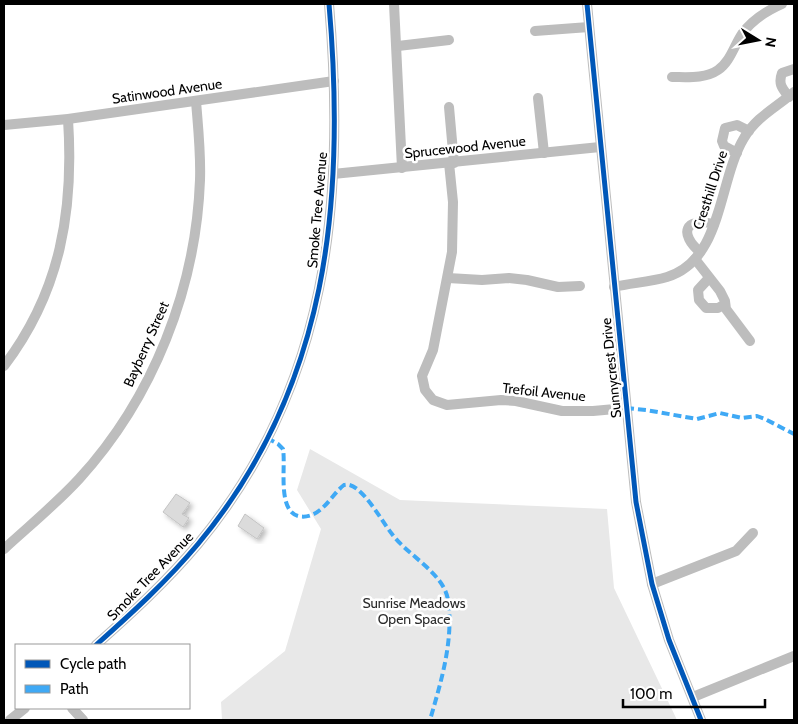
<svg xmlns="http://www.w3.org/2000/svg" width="798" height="724" font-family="Cabin,sans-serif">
<defs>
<filter id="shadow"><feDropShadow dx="3" dy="3" stdDeviation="2.5" flood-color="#0004"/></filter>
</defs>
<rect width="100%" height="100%" fill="#fff"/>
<path fill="#e8e8e8" d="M310 449 400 500 607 509 614 588 677 720H222L221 702 285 651 321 529 297 490Z"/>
<g fill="#dbdbdb" stroke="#c3c3c3" filter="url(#shadow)">
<path d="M176 494 190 503 182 514 189 518 183 527 163 512Z"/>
<path d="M245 514 264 528 257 539 238 526Z"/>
</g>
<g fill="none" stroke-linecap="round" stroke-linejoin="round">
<g stroke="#bdbdbd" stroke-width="10">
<path d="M394 4 402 168"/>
<path d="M587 4 636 502 652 584 669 640 701 720"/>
<path d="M535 31 589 27"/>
<path d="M398 46 449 40"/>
<path d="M672 77C687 77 705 79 718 70 730 62 734 46 742 34 752 20 766 11 782 4"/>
<path d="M789 97C782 88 778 84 782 73L794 69"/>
<path d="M538 98 544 153"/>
<path d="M449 107 454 163"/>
<path d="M4 125 68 119 334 81"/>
<path d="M737 153 724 146 722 141 725 128 737 125 749 131"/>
<path d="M449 163 453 202 452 252 433 350 422 376 425 390 433 400 447 405 501 400 516 401 562 411H593L626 408"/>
<path d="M333 174 600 147"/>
<path d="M700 252C679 234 684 217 714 224"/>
<path d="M695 259 720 291 725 301 726 309 750 341"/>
<path d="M448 278 482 280 509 278 527 280 558 287 580 286"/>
<path d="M709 278 698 290 699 300 706 308H718L725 304"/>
<path d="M614 287C631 283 650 282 667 277 723 260 718 181 744 138 756 117 777 107 794 92"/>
<path d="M4 366C61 291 74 210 68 119"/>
<path d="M4 549C29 526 56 504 79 479 153 398 196 289 200 180 201 153 198 127 196 101"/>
<path d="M652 584 736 551 753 533"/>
<path d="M96 645C132 613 167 581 198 544 329 387 346 200 329 4"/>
<path d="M693 697 794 656"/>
<path d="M72 708 83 720"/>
<path d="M10 720 25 708"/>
</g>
<g stroke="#3fa9f5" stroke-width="4" stroke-dasharray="8 4" stroke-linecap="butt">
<path d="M626 408 646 410 697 419 720 413 742 418 757 416 765 419 794 434"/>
<path d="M267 438 278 444 283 449C286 466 277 510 298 516 306 518 314 515 320 510 329 503 335 492 344 485 360 480 382 522 392 534 407 555 444 573 448 600 454 640 441 682 430 720"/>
</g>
<g stroke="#fff" stroke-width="8">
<g id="cycleway">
<path d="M587 4 636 502 652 584 669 640 701 720"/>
<path d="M96 645C132 613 167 581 198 544 329 387 346 200 329 4"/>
</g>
</g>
<use href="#cycleway" stroke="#0057b8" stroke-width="5"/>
</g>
<g text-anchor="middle" stroke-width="5" stroke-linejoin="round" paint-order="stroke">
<g font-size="14" fill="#000" stroke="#fff">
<text transform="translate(167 91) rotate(-8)" y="5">Satinwood Avenue</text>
<text transform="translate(465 147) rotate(-6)" y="5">Sprucewood Avenue</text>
<text transform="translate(710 190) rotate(-72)" y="5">Cresthill Drive</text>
<text transform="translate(317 210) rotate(-85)" y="5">Smoke Tree Avenue</text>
<text transform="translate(146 344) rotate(-66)" y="5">Bayberry Street</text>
<text transform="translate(611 368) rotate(-96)" y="5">Sunnycrest Drive</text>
<text transform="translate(544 392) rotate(6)" y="5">Trefoil Avenue</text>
<text transform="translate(150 576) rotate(-46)" y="5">Smoke Tree Avenue</text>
</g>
<g font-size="14" fill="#2c2c2c" stroke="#fff">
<text x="414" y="608">Sunrise Meadows<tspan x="414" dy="16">Open Space</tspan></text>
</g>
</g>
<rect width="798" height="724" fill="none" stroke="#000000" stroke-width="10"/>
<rect x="15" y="644" width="175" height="65" fill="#ffffff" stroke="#999999"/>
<rect x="25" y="660" width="25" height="8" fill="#0057b8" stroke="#999999"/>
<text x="60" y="669" font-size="15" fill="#000000">Cycle path</text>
<rect x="25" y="685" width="25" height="8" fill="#3fa9f5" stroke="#999999"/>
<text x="60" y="694" font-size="15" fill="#000000">Path</text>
<g transform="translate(758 40) rotate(100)" stroke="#ffffff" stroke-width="4" paint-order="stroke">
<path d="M0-4L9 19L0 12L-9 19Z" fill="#000000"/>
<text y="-8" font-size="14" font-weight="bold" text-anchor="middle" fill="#000000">N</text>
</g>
<path d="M623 699v8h142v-8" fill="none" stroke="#000000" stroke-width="2.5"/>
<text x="630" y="699" font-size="15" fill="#000000" stroke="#ffffff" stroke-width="4" paint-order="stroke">100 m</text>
</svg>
